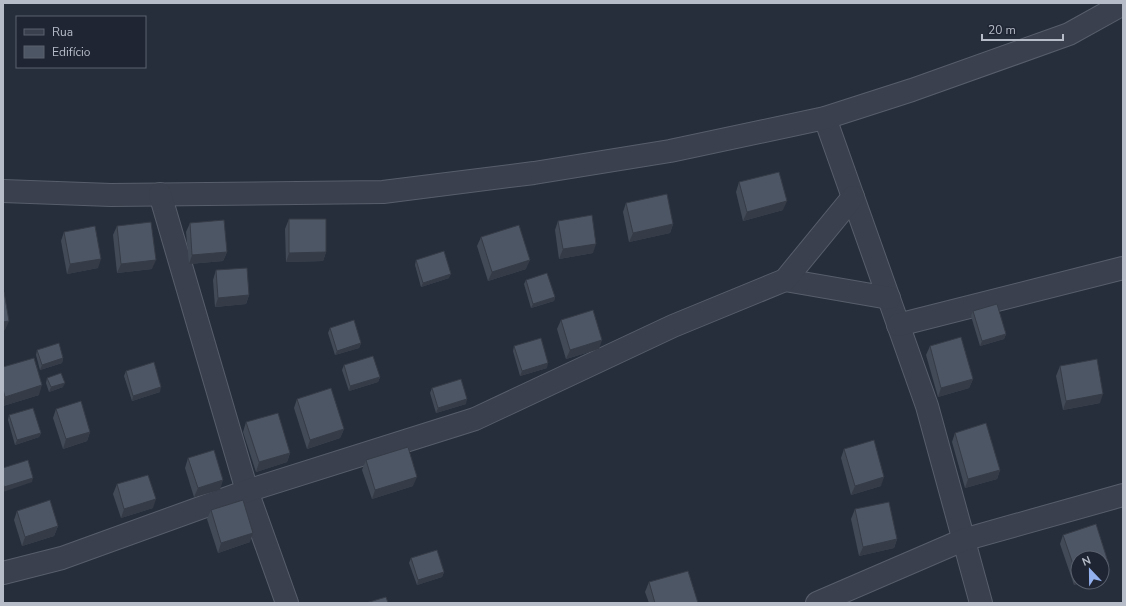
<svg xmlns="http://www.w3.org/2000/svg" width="1126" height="606" font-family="'Nunito Sans',sans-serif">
<rect width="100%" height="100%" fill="#262e3c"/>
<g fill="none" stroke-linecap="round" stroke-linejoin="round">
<g stroke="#585e6b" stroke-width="24">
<g id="minor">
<path d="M825 118 927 406 981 603"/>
<path d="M3 191 111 195 383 192 534 173 670 151 825 118 912 90 1069 34 1123 4"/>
<path d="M160 194 247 491 287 603"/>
<path d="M785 280 889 298"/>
<path d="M898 325 1123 268"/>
<path d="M3 573 62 558 247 491 475 419 673 326 785 280 853 197"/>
<path d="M817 603 963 540 1123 495"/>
</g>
</g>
<use href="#minor" stroke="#3a404d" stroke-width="22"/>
</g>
<g fill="#424a57">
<path d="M739 182 783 210 743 221 736 192Z"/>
<path d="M626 203 673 224 670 233 629 242 623 212Z"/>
<path d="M289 219 326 252 323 261 286 262 285 229Z"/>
<path d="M558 221 593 253 559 259 555 230Z"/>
<path d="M190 223 227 252 223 261 189 264 186 232Z"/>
<path d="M117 226 152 269 117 273 113 235Z"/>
<path d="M64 232 98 268 67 274 61 241Z"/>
<path d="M481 237 526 269 488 281 477 246Z"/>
<path d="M416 260 449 278 421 287 415 265Z"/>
<path d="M216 270 249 295 246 304 215 307 213 280Z"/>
<path d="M526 280 555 297 554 301 531 308 524 284Z"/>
<path d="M973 311 1006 334 1004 339 980 346 971 316Z"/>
<path d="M561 320 599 349 566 359 557 329Z"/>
<path d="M330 328 361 343 359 348 335 355 328 333Z"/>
<path d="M514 346 547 368 520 376 513 351Z"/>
<path d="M930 346 973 379 969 388 938 397 926 355Z"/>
<path d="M37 350 63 358 62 363 40 370 36 355Z"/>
<path d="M344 365 380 377 378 382 349 391 342 370Z"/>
<path d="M1060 366 1100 403 1063 410 1056 376Z"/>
<path d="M3 367 39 395 3 406Z"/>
<path d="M126 371 160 392 132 401 124 376Z"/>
<path d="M47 378 63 387 49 392 46 383Z"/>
<path d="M432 388 466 404 436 413 430 393Z"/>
<path d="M297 399 344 429 340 438 307 449 294 408Z"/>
<path d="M56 409 90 432 87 441 63 449 53 418Z"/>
<path d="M9 415 41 433 39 437 15 445 8 420Z"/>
<path d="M246 422 290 453 287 462 256 472 243 432Z"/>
<path d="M955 433 1000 470 997 479 965 488 952 442Z"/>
<path d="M844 449 881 486 851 495 841 458Z"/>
<path d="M188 458 220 490 194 497 185 468Z"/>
<path d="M366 460 413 486 372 499 362 470Z"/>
<path d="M117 484 153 508 121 518 113 494Z"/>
<path d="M855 509 897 539 894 548 859 556 851 519Z"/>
<path d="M211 510 250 542 218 553 207 519Z"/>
<path d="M17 511 58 526 54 536 22 546 14 520Z"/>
<path d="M1096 524 1109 565 1106 574 1102 575V558H1078V582H1083L1074 585 1060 544 1063 535Z"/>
<path d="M411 558 444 572 442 577 417 585 409 563Z"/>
<path d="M649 582 698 603H649L645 592Z"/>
</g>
<g fill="#363c47">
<path d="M787 201 783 210 743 221 747 212Z"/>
<path d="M673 224 670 233 629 242 633 233Z"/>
<path d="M596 244 593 253 559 259 563 249Z"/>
<path d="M227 252 223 261 189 264 192 255Z"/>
<path d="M326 252 323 261 286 262 289 253Z"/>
<path d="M101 259 98 268 67 274 70 264Z"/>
<path d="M156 260 152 269 117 273 121 264Z"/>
<path d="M530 260 526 269 488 281 492 272Z"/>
<path d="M451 274 449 278 421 287 423 283Z"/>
<path d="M249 295 246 304 215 307 218 298Z"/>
<path d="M555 297 554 301 531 308 533 304Z"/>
<path d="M9 321 5 330 3 331V322Z"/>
<path d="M1006 334 1004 339 980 346 982 341Z"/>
<path d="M602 340 599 349 566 359 570 350Z"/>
<path d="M361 343 359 348 335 355 337 351Z"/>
<path d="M63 358 62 363 40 370 42 365Z"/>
<path d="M548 363 547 368 520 376 522 371Z"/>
<path d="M380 377 378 382 349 391 350 386Z"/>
<path d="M973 379 969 388 938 397 941 388Z"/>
<path d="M65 383 63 387 49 392 51 387Z"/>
<path d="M42 385 39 395 3 406V404L5 397Z"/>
<path d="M161 387 160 392 132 401 133 396Z"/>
<path d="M1103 394 1100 403 1063 410 1066 401Z"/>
<path d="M467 399 466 404 436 413 438 408Z"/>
<path d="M344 429 340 438 307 449 310 440Z"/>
<path d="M90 432 87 441 63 449 66 439Z"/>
<path d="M41 433 39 437 15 445 17 440Z"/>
<path d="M290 453 287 462 256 472 259 462Z"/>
<path d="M1000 470 997 479 965 488 968 479Z"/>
<path d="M417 477 413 486 372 499 375 490Z"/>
<path d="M884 477 881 486 851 495 855 486Z"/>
<path d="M33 478 32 482 3 492 4 487Z"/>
<path d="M223 480 220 490 194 497 198 488Z"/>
<path d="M156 499 153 508 121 518 124 509Z"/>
<path d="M58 526 54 536 22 546 25 537Z"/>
<path d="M253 533 250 542 218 553 221 543Z"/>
<path d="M897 539 894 548 859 556 863 547Z"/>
<path d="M1109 565 1106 574 1102 575V567Z"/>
<path d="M444 572 442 577 417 585 418 580Z"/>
<path d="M1077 576H1078V582H1083L1074 585Z"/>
</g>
<g fill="#4d5665" stroke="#363c47">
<path d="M779 172 787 201 747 212 739 182Z"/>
<path d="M667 194 673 224 633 233 626 203Z"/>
<path d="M592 215 596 244 563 249 558 221Z"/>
<path d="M289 219H326V252L289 253Z"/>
<path d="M224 220 227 252 192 255 190 223Z"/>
<path d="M151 222 156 260 121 264 117 226Z"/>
<path d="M519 225 530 260 492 272 481 237Z"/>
<path d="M95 226 101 259 70 264 64 232Z"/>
<path d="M444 251 451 274 423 283 416 260Z"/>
<path d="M247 268 249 295 218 298 216 270Z"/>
<path d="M547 273 555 297 533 304 526 280Z"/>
<path d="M3 292H4L9 321 3 322Z"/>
<path d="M997 304 1006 334 982 341 973 311Z"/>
<path d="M593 310 602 340 570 350 561 320Z"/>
<path d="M354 320 361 343 337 351 330 328Z"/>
<path d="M961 337 973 379 941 388 930 346Z"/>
<path d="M541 338 548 363 522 371 514 346Z"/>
<path d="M59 343 63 358 42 365 37 350Z"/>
<path d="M373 356 380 377 350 386 344 365Z"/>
<path d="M34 358 42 385 5 397 3 389V367Z"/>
<path d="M1097 359 1103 394 1066 401 1060 366Z"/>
<path d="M154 362 161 387 133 396 126 371Z"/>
<path d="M61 373 65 383 51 387 47 378Z"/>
<path d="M461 379 467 399 438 408 432 388Z"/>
<path d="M331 388 344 429 310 440 297 399Z"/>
<path d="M81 401 90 432 66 439 56 409Z"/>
<path d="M33 408 41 433 17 440 9 415Z"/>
<path d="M278 413 290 453 259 462 246 422Z"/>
<path d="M986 423 1000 470 968 479 955 433Z"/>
<path d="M874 440 884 477 855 486 844 449Z"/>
<path d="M408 447 417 477 375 490 366 460Z"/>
<path d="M214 450 223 480 198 488 188 458Z"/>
<path d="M28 460 33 478 4 487 3 482V468Z"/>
<path d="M148 475 156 499 124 509 117 484Z"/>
<path d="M50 500 58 526 25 537 17 511Z"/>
<path d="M243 500 253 533 221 543 211 510Z"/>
<path d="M889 502 897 539 863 547 855 509Z"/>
<path d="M1096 524 1109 565 1102 567V558H1078V576H1077L1063 535Z"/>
<path d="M437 550 444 572 418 580 411 558Z"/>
<path d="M688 571 698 603H655L649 582Z"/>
<path d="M386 597 388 603H366Z"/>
</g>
<rect width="1126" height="606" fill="none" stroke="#b6bcc8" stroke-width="8"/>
<rect x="16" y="16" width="130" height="52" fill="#1f2532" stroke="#5b616e"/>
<rect x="24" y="29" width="20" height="6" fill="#3a404d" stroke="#5b616e"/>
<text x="52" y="36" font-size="12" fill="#b6bcc8">Rua</text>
<rect x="24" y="46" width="20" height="12" fill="#4d5665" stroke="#5b616e"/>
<text x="52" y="56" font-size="12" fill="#b6bcc8">Edifício</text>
<g transform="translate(1090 570) rotate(338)"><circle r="19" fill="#1f2532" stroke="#5b616e"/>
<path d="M0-3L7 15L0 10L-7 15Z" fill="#94b1ef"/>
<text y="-6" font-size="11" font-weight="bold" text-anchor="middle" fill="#b6bcc8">N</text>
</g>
<path d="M982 34v6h81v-6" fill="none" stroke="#b6bcc8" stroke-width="2"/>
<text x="988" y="34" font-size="12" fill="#b6bcc8" stroke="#1f2532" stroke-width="3" paint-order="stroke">20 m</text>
</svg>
